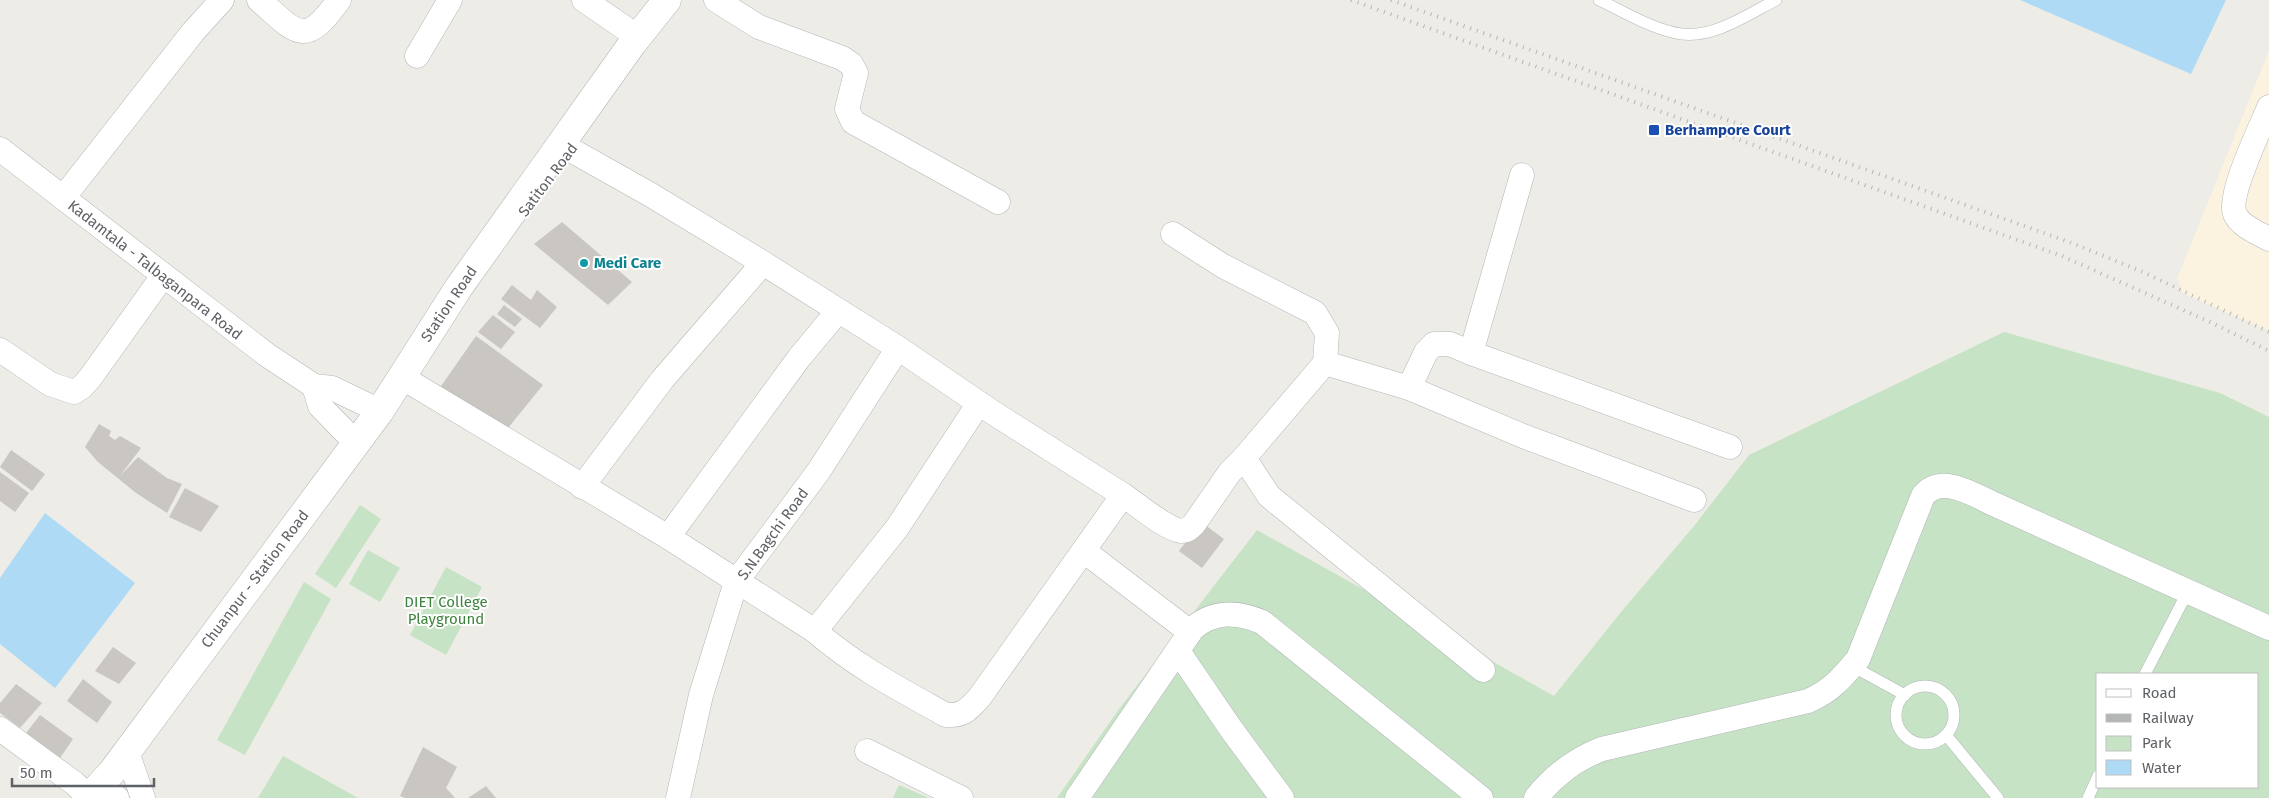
<svg xmlns="http://www.w3.org/2000/svg" width="2269" height="798" font-family="'Fira Sans',sans-serif">
<rect width="100%" height="100%" fill="#eeece6"/>
<path fill="#fbf3df" d="M2269 51V331L2183 293 2177 279Z"/>
<g fill="#c6e3c5" fill-rule="evenodd">
<path d="M2004 332 2220 393 2269 417V798H1057L1119 709 1257 530 1554 696 1621 612 1694 526 1749 455ZM2098 674H2258V787H2098Z"/>
<path d="M360 505 381 519 336 588 315 574Z"/>
<path d="M368 550 400 568 380 602 349 584Z"/>
<path d="M446 567 482 587 446 655 410 635Z"/>
<path d="M304 582 331 599 245 755 217 740Z"/>
<path d="M283 756 358 798H258Z"/>
<path d="M899 785 929 798H893Z"/>
</g>
<g fill="#aedaf6">
<path d="M2020 0H2226L2191 74Z"/>
<path d="M45 513 135 583 55 688 0 644V578Z"/>
</g>
<g fill="#cac7c2">
<path d="M562 222 632 282 608 305 534 244Z"/>
<path d="M512 285 531 300 537 290 557 307 540 328 501 299Z"/>
<path d="M504 305 522 319 515 327 497 314Z"/>
<path d="M493 315 515 332 501 349 478 332Z"/>
<path d="M476 336 543 385 503 434 439 389Z"/>
<path d="M99 424 111 431 109 436 115 440 120 436 141 448 120 476 138 457 167 478 182 484 167 513 136 493 98 462 85 447Z"/>
<path d="M11 450 45 474 32 491 0 467Z"/>
<path d="M0 472 29 493 15 512 0 501Z"/>
<path d="M185 488 219 506 201 532 169 517Z"/>
<path d="M1201 522 1224 539 1202 568 1179 551Z"/>
<path d="M113 647 136 663 119 684 95 671Z"/>
<path d="M83 679 112 702 97 723 67 701Z"/>
<path d="M16 684 42 703 20 728 0 713V703Z"/>
<path d="M40 715 73 739 58 761 23 737Z"/>
<path d="M423 747 457 767 446 788 455 798H405L400 796Z"/>
<path d="M486 786 496 798H468Z"/>
</g>
<g fill="none" stroke-linecap="round" stroke-linejoin="round">
<g stroke="#b3b6b9" stroke-width="12">
<g id="lane">
<path d="M1599 0C1625 12 1653 30 1682 34 1714 38 1749 14 1776 0"/>
<path d="M1852 666 1905 695"/>
<path d="M2145 674 2188 591"/>
<circle cx="1925" cy="715" r="29"/>
<path d="M1946 735 1998 798"/>
<path d="M2088 798 2098 776"/>
</g>
</g>
<g stroke="#b3b6b9" stroke-width="25">
<g id="street">
<path d="M259 0C297 33 304 49 339 0"/>
<path d="M584 0 629 31"/>
<path d="M716 0 759 27 842 58 851 64 856 73 847 109 853 122 998 202"/>
<path d="M417 56 450 0"/>
<path d="M2269 107C2261 127 2227 196 2235 214 2240 226 2258 233 2269 239"/>
<path d="M0 149 267 355 314 386 332 388 380 411"/>
<path d="M63 198 193 32 222 0"/>
<path d="M1173 234 1223 266 1315 313 1327 333 1325 363"/>
<path d="M0 350 50 384 74 392 82 387 90 378 163 276"/>
<path d="M1471 353 1730 447"/>
<path d="M403 378 668 537 815 631C855 666 901 690 946 715 963 716 968 710 979 698L1123 495 992 412 898 348 763 263 651 195 571 150"/>
<path d="M314 386 320 406 356 443"/>
<path d="M1409 388 1523 436 1694 500"/>
<path d="M1244 458 1325 363 1409 388 1426 352 1434 344H1450L1471 353 1522 175"/>
<path d="M582 487 662 380 763 263"/>
<path d="M1123 495C1137 504 1164 528 1181 531 1187 531 1190 528 1194 524L1230 472 1244 458 1269 496 1483 670"/>
<path d="M668 537 799 358 838 311"/>
<path d="M1084 551 1190 632"/>
<path d="M815 631 897 528 979 403"/>
<path d="M1178 651 1231 729 1282 798"/>
<path d="M0 729 74 783 89 797"/>
<path d="M867 751 961 798"/>
<path d="M127 752 143 798"/>
<path d="M100 785 117 798"/>
<path d="M678 798 701 695 736 582 818 472 898 348"/>
<path d="M1077 798 1193 628C1214 611 1237 611 1262 622L1481 798"/>
<path d="M1536 798C1554 775 1574 760 1602 749L1808 701C1831 691 1842 678 1858 659L1923 496C1941 473 1974 495 1996 505L2269 628"/>
</g>
</g>
<g stroke="#b2b5b9" stroke-width="29">
<path id="secondary" d="M88 798 112 772 380 411 459 287 632 44 667 0"/>
</g>
<use href="#lane" stroke="#fff" stroke-width="11"/>
<use href="#street" stroke="#fff" stroke-width="24"/>
<use href="#secondary" stroke="#fff" stroke-width="28"/>
<g stroke="#b4b5b5" stroke-width="4" stroke-dasharray="1 6" stroke-linecap="butt">
<path d="M1351 0 2062 256 2210 322 2269 351"/>
<path d="M1391 0 2072 243 2143 272 2269 332"/>
</g>
</g>
<rect fill="#1a4fb4" stroke="#fff" stroke-width="2" x="1648" y="124" width="12" height="12" rx="2.5"/>
<circle fill="#0f9aa8" stroke="#fff" stroke-width="2" cx="584" cy="263" r="5"/>
<g text-anchor="middle" stroke-width="4" stroke-linejoin="round" paint-order="stroke">
<g font-size="15" font-weight="bold" fill="#164399" stroke="#fff" text-anchor="start">
<text x="1665" y="135">Berhampore Court</text>
</g>
<g font-size="15" fill="#5e6165" stroke="#fff">
<text transform="translate(548 180) rotate(-53)" y="5">Satiton Road</text>
<text transform="translate(155 270) rotate(38)" y="5">Kadamtala - Talbaganpara Road</text>
<text transform="translate(449 304) rotate(-56)" y="5">Station Road</text>
<text transform="translate(773 534) rotate(-54)" y="5">S.N.Bagchi Road</text>
<text transform="translate(255 579) rotate(-53)" y="5">Chuanpur - Station Road</text>
</g>
<g font-size="15" font-weight="bold" fill="#0d838f" stroke="#fff" text-anchor="start">
<text x="594" y="268">Medi Care</text>
</g>
<g font-size="15" fill="#3f823f" stroke="#fff">
<text x="446" y="607">DIET College<tspan x="446" dy="17">Playground</tspan></text>
</g>
</g>
<rect x="2096" y="673" width="162" height="115" fill="#ffffff" stroke="#bfc0c1"/>
<rect x="2106" y="689" width="25" height="8" fill="#ffffff" stroke="#bfc0c1"/>
<text x="2142" y="698" font-size="15" fill="#5e6165">Road</text>
<rect x="2106" y="714" width="25" height="8" fill="#b4b5b5" stroke="#bfc0c1"/>
<text x="2142" y="723" font-size="15" fill="#5e6165">Railway</text>
<rect x="2106" y="736" width="25" height="15" fill="#c6e3c5" stroke="#bfc0c1"/>
<text x="2142" y="748" font-size="15" fill="#5e6165">Park</text>
<rect x="2106" y="760" width="25" height="15" fill="#aedaf6" stroke="#bfc0c1"/>
<text x="2142" y="773" font-size="15" fill="#5e6165">Water</text>
<path d="M12 778v8h142v-8" fill="none" stroke="#5e6165" stroke-width="2.5"/>
<text x="20" y="778" font-size="15" fill="#5e6165" stroke="#ffffff" stroke-width="4" paint-order="stroke">50 m</text>
</svg>
